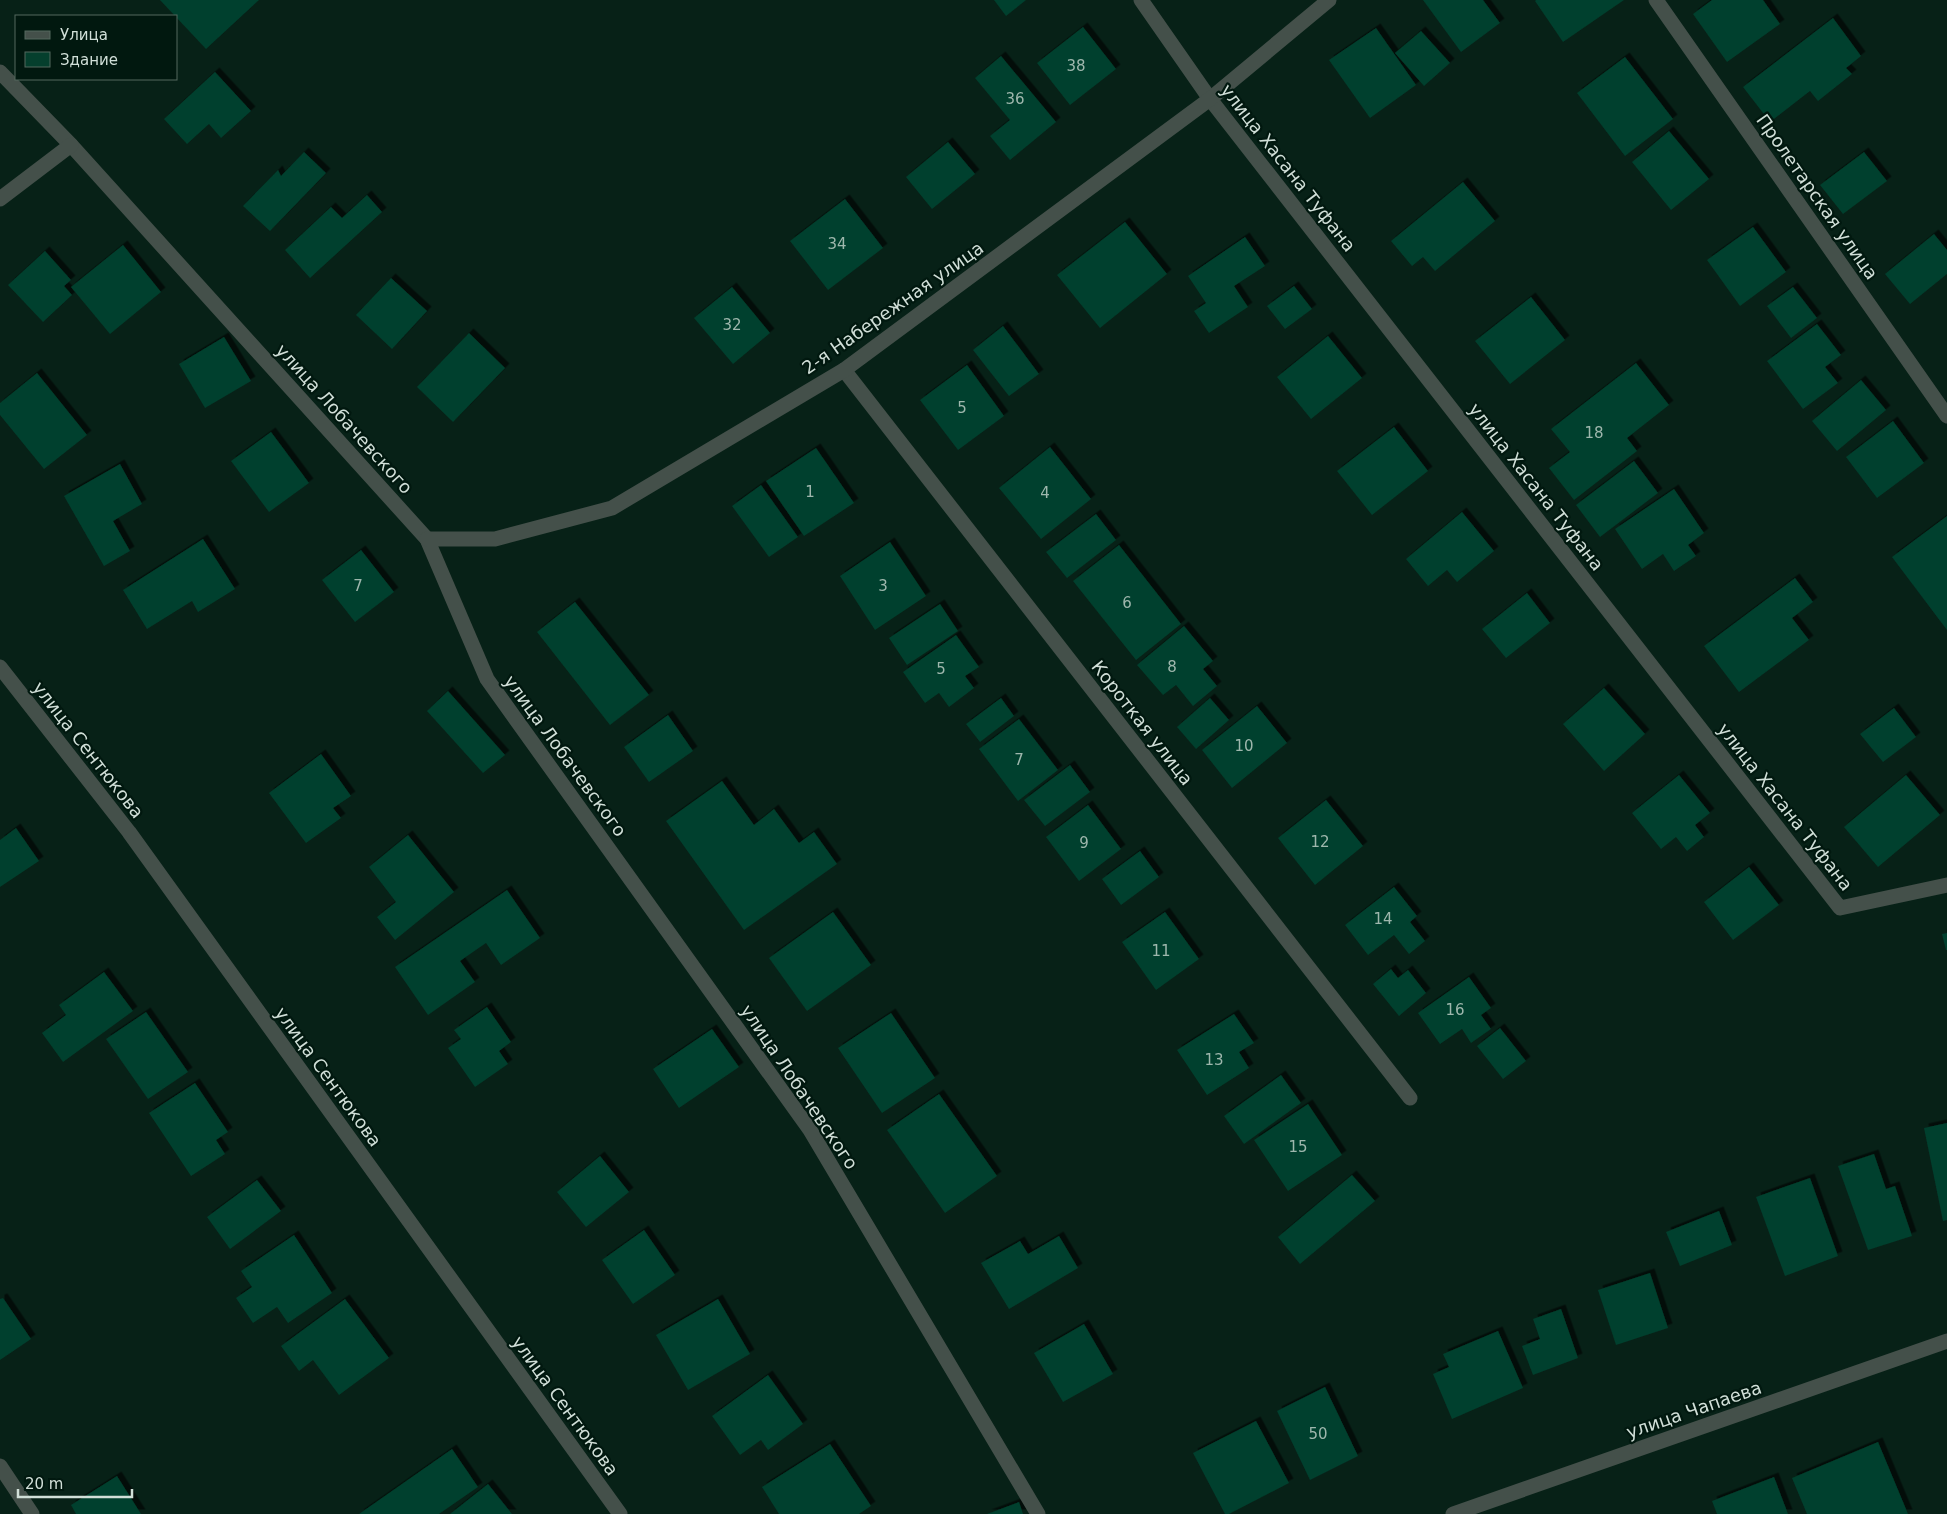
<svg xmlns="http://www.w3.org/2000/svg" width="1947" height="1514" font-family="'DejaVu Sans',sans-serif">
<defs>
<filter id="shadow"><feDropShadow dx="4.5" dy="-4.5" stdDeviation="0" flood-color="#0009"/></filter>
</defs>
<rect width="100%" height="100%" fill="#072117"/>
<g fill="#053f2d" filter="url(#shadow)">
<path d="M160 0H259L206 49Z"/>
<path d="M994 0H1026L1006 16Z"/>
<path d="M1423 0H1483L1500 23 1461 52Z"/>
<path d="M1536 0H1624L1563 42 1535 1Z"/>
<path d="M1712 0H1763L1780 24 1727 62 1693 14Z"/>
<path d="M1833 18 1861 56 1846 68 1852 74 1818 101 1810 91 1770 122 1743 87Z"/>
<path d="M1083 27 1116 69 1070 105 1037 63Z"/>
<path d="M1376 28 1416 85 1370 118 1329 60Z"/>
<path d="M1421 31 1450 63 1424 86 1395 53Z"/>
<path d="M1001 56 1056 122 1010 160 990 136 1010 120 975 78Z"/>
<path d="M1625 57 1673 119 1625 156 1577 93Z"/>
<path d="M215 72 251 111 221 138 209 124 187 144 164 119Z"/>
<path d="M1669 131 1709 179 1671 210 1632 162Z"/>
<path d="M948 142 975 174 932 209 906 177Z"/>
<path d="M304 152 326 173 270 231 243 206 278 170 281 176Z"/>
<path d="M1864 152 1887 181 1843 214 1820 185Z"/>
<path d="M1463 182 1495 221 1435 271 1423 257 1412 266 1391 241Z"/>
<path d="M367 195 382 212 310 278 285 250 331 207 342 218Z"/>
<path d="M845 199 883 248 828 290 790 241Z"/>
<path d="M1125 222 1167 274 1100 328 1057 275Z"/>
<path d="M1753 227 1786 272 1740 306 1707 260Z"/>
<path d="M1934 234 1947 250V274L1910 304 1885 274Z"/>
<path d="M1245 237 1265 266 1234 286 1248 307 1209 333 1194 311 1206 303 1188 276Z"/>
<path d="M123 245 161 292 110 334 71 287Z"/>
<path d="M45 251 71 280 64 286 72 295 43 322 8 285Z"/>
<path d="M391 278 427 311 392 349 356 315Z"/>
<path d="M1294 286 1312 309 1285 329 1267 306Z"/>
<path d="M732 287 770 333 733 364 694 318Z"/>
<path d="M1793 287 1817 318 1791 338 1767 306Z"/>
<path d="M1531 297 1565 340 1510 384 1475 341Z"/>
<path d="M1817 324 1841 355 1825 367 1838 383 1803 409 1767 361Z"/>
<path d="M1003 326 1039 374 1009 396 973 350Z"/>
<path d="M469 333 505 368 453 422 417 387Z"/>
<path d="M1328 336 1362 378 1311 419 1277 377Z"/>
<path d="M224 337 251 381 205 408 179 364Z"/>
<path d="M1636 363 1669 405 1627 438 1637 451 1574 500 1549 468 1570 452 1551 429Z"/>
<path d="M967 365 1004 416 958 450 920 400Z"/>
<path d="M37 373 87 435 44 469 0 415V403Z"/>
<path d="M1861 380 1886 410 1837 451 1812 421Z"/>
<path d="M1893 421 1924 463 1877 498 1846 457Z"/>
<path d="M1394 427 1428 471 1372 515 1337 471Z"/>
<path d="M271 432 309 483 269 512 231 461Z"/>
<path d="M1050 447 1091 499 1041 539 999 488Z"/>
<path d="M816 448 854 503 804 536 766 481Z"/>
<path d="M1634 461 1658 493 1600 537 1576 505Z"/>
<path d="M120 464 142 504 113 521 130 551 104 566 64 496Z"/>
<path d="M761 485 798 537 769 557 732 506Z"/>
<path d="M1674 489 1704 533 1688 545 1696 556 1674 571 1663 554 1642 569 1615 529Z"/>
<path d="M1462 512 1494 551 1457 582 1447 570 1428 586 1406 559Z"/>
<path d="M1096 514 1116 540 1067 578 1046 552Z"/>
<path d="M1947 516V630L1892 557Z"/>
<path d="M203 539 235 589 198 612 192 601 147 629 123 590Z"/>
<path d="M890 542 926 596 875 630 840 576Z"/>
<path d="M1119 545 1181 624 1136 660 1073 581Z"/>
<path d="M361 550 394 592 355 622 322 580Z"/>
<path d="M1795 578 1813 602 1792 618 1809 640 1739 692 1704 646Z"/>
<path d="M1527 593 1550 623 1506 658 1482 629Z"/>
<path d="M575 602 649 695 610 725 537 632Z"/>
<path d="M940 604 958 631 907 665 889 638Z"/>
<path d="M1184 626 1213 661 1203 669 1217 686 1193 706 1176 685 1163 695 1137 665Z"/>
<path d="M956 635 979 667 965 676 974 688 949 707 939 693 925 703 903 672Z"/>
<path d="M1604 688 1645 734 1604 771 1563 724Z"/>
<path d="M448 691 505 755 483 773 427 711Z"/>
<path d="M1001 698 1014 716 980 742 966 724Z"/>
<path d="M1210 698 1229 720 1196 749 1177 727Z"/>
<path d="M1257 706 1287 743 1232 788 1202 750Z"/>
<path d="M1894 708 1916 737 1883 762 1860 734Z"/>
<path d="M668 715 693 751 649 782 624 747Z"/>
<path d="M1019 719 1058 770 1018 801 979 749Z"/>
<path d="M321 754 351 796 333 808 341 818 306 843 269 793Z"/>
<path d="M1070 765 1090 792 1045 826 1024 800Z"/>
<path d="M1679 775 1710 813 1695 825 1704 837 1687 851 1676 837 1661 849 1632 813Z"/>
<path d="M1906 775 1940 815 1878 867 1844 827Z"/>
<path d="M722 781 754 825 774 809 799 843 814 832 837 864 744 930 666 821Z"/>
<path d="M1326 800 1363 846 1315 885 1278 838Z"/>
<path d="M1088 805 1121 849 1079 881 1046 837Z"/>
<path d="M16 828 39 861 0 887V840Z"/>
<path d="M408 835 454 892 395 940 377 917 396 902 369 867Z"/>
<path d="M1140 851 1159 877 1121 905 1102 879Z"/>
<path d="M1749 867 1779 905 1733 940 1704 902Z"/>
<path d="M1394 887 1417 916 1410 922 1425 941 1409 954 1394 935 1368 955 1345 925Z"/>
<path d="M507 890 540 938 501 965 486 943 460 961 475 982 428 1015 395 967Z"/>
<path d="M833 912 871 965 807 1011 769 958Z"/>
<path d="M1165 912 1199 959 1156 990 1122 942Z"/>
<path d="M1947 933V950H1946L1942 934Z"/>
<path d="M1391 969 1398 978 1408 970 1426 993 1399 1016 1373 984Z"/>
<path d="M104 972 133 1011 63 1062 42 1033 66 1015 59 1005Z"/>
<path d="M1469 977 1491 1008 1481 1015 1491 1029 1471 1043 1462 1029 1440 1044 1418 1013Z"/>
<path d="M487 1007 511 1042 499 1051 508 1064 475 1087 448 1048 461 1039 454 1030Z"/>
<path d="M146 1012 188 1072 148 1099 106 1039Z"/>
<path d="M891 1013 935 1078 882 1113 838 1048Z"/>
<path d="M1234 1014 1254 1043 1239 1052 1249 1068 1207 1095 1177 1050Z"/>
<path d="M1500 1028 1526 1061 1503 1079 1477 1046Z"/>
<path d="M712 1029 739 1067 679 1108 653 1069Z"/>
<path d="M1281 1075 1301 1103 1244 1144 1224 1116Z"/>
<path d="M195 1083 228 1132 216 1140 225 1154 191 1176 149 1113Z"/>
<path d="M939 1094 997 1176 945 1213 887 1130Z"/>
<path d="M1308 1104 1342 1155 1288 1191 1254 1140Z"/>
<path d="M1947 1123V1220L1943 1221 1924 1128Z"/>
<path d="M1874 1154 1886 1189 1895 1186 1912 1236 1868 1250 1838 1166Z"/>
<path d="M600 1156 629 1192 586 1227 557 1192Z"/>
<path d="M1352 1175 1375 1201 1300 1264 1278 1237Z"/>
<path d="M1810 1178 1838 1256 1785 1276 1756 1197Z"/>
<path d="M257 1180 281 1211 230 1249 207 1217Z"/>
<path d="M1719 1211 1732 1245 1680 1266 1666 1232Z"/>
<path d="M644 1230 675 1275 633 1304 602 1260Z"/>
<path d="M294 1235 332 1293 288 1323 277 1307 253 1323 236 1298 252 1287 241 1271Z"/>
<path d="M1059 1236 1078 1268 1009 1309 981 1263 1020 1241 1028 1254Z"/>
<path d="M1650 1273 1668 1328 1616 1345 1598 1290Z"/>
<path d="M3 1298 31 1339 0 1360V1299Z"/>
<path d="M345 1299 389 1358 339 1395 313 1360 299 1371 281 1346Z"/>
<path d="M718 1299 750 1354 688 1390 656 1335Z"/>
<path d="M1561 1309 1578 1358 1533 1375 1522 1346 1540 1339 1533 1319Z"/>
<path d="M1084 1324 1113 1374 1063 1402 1034 1353Z"/>
<path d="M1498 1331 1523 1388 1452 1419 1433 1374 1449 1367 1443 1354Z"/>
<path d="M768 1375 803 1424 768 1450 761 1440 740 1455 712 1416Z"/>
<path d="M1325 1387 1358 1456 1310 1480 1277 1411Z"/>
<path d="M1256 1421 1289 1483 1229 1514H1225L1193 1453Z"/>
<path d="M1878 1442 1908 1514H1807L1792 1478Z"/>
<path d="M830 1444 871 1506 859 1514H779L762 1487Z"/>
<path d="M452 1449 478 1487 439 1514H359Z"/>
<path d="M117 1476 141 1514H76L71 1505Z"/>
<path d="M1774 1477 1788 1514H1717L1712 1501Z"/>
<path d="M488 1484 512 1514H450Z"/>
<path d="M1019 1502 1023 1514H987Z"/>
</g>
<g fill="none" stroke-linecap="round" stroke-linejoin="round">
<g stroke="#44504a" stroke-width="15">
<path d="M1141 0 1210 99 1840 908 1947 885"/>
<path d="M1656 0 1947 416"/>
<path d="M0 72 71 145 427 539 487 679 810 1130 1038 1514"/>
<path d="M0 199 71 145"/>
<path d="M844 370 1410 1098"/>
<path d="M427 539H495L612 508 844 370 1210 99 1329 0"/>
<path d="M0 667 129 832 620 1514"/>
<path d="M0 1466 32 1514"/>
<path d="M1453 1514 1947 1341"/>
</g>
</g>
<g text-anchor="middle" stroke-width="4.5" stroke-linejoin="round" paint-order="stroke">
<g font-size="15" fill="#9eb7ad">
<text x="1076" y="71">38</text>
<text x="1015" y="104">36</text>
<text x="837" y="249">34</text>
<text x="732" y="330">32</text>
<text x="962" y="413">5</text>
<text x="1594" y="438">18</text>
<text x="810" y="497">1</text>
<text x="1045" y="498">4</text>
<text x="358" y="591">7</text>
<text x="883" y="591">3</text>
<text x="1127" y="608">6</text>
<text x="1172" y="672">8</text>
<text x="941" y="674">5</text>
<text x="1244" y="751">10</text>
<text x="1019" y="765">7</text>
<text x="1320" y="847">12</text>
<text x="1084" y="848">9</text>
<text x="1383" y="924">14</text>
<text x="1161" y="956">11</text>
<text x="1455" y="1015">16</text>
<text x="1214" y="1065">13</text>
<text x="1298" y="1152">15</text>
<text x="1318" y="1439">50</text>
</g>
<g font-size="18" fill="#d1dfd8" stroke="#01180f">
<text transform="translate(1288 168) rotate(52)" y="6">улица Хасана Туфана</text>
<text transform="translate(1817 197) rotate(55)" y="6">Пролетарская улица</text>
<text transform="translate(893 308) rotate(-35)" y="6">2-я Набережная улица</text>
<text transform="translate(344 419) rotate(48)" y="6">улица Лобачевского</text>
<text transform="translate(1536 487) rotate(52)" y="6">улица Хасана Туфана</text>
<text transform="translate(1142 723) rotate(52)" y="6">Короткая улица</text>
<text transform="translate(88 750) rotate(52)" y="6">улица Сентюкова</text>
<text transform="translate(565 756) rotate(54)" y="6">улица Лобачевского</text>
<text transform="translate(1785 807) rotate(52)" y="6">улица Хасана Туфана</text>
<text transform="translate(328 1077) rotate(54)" y="6">улица Сентюкова</text>
<text transform="translate(799 1087) rotate(56)" y="6">улица Лобачевского</text>
<text transform="translate(565 1406) rotate(54)" y="6">улица Сентюкова</text>
<text transform="translate(1694 1410) rotate(-19)" y="6">улица Чапаева</text>
</g>
</g>
<rect x="15" y="15" width="162" height="65" fill="#01180f" stroke="#54685f"/>
<rect x="25" y="31" width="25" height="8" fill="#44504a" stroke="#54685f"/>
<text x="60" y="40" font-size="15" fill="#d1dfd8">Улица</text>
<rect x="25" y="52" width="25" height="15" fill="#053f2d" stroke="#54685f"/>
<text x="60" y="65" font-size="15" fill="#d1dfd8">Здание</text>
<path d="M18 1489v8h114v-8" fill="none" stroke="#d1dfd8" stroke-width="2.5"/>
<text x="25" y="1489" font-size="15" fill="#d1dfd8" stroke="#01180f" stroke-width="4" paint-order="stroke">20 m</text>
</svg>
